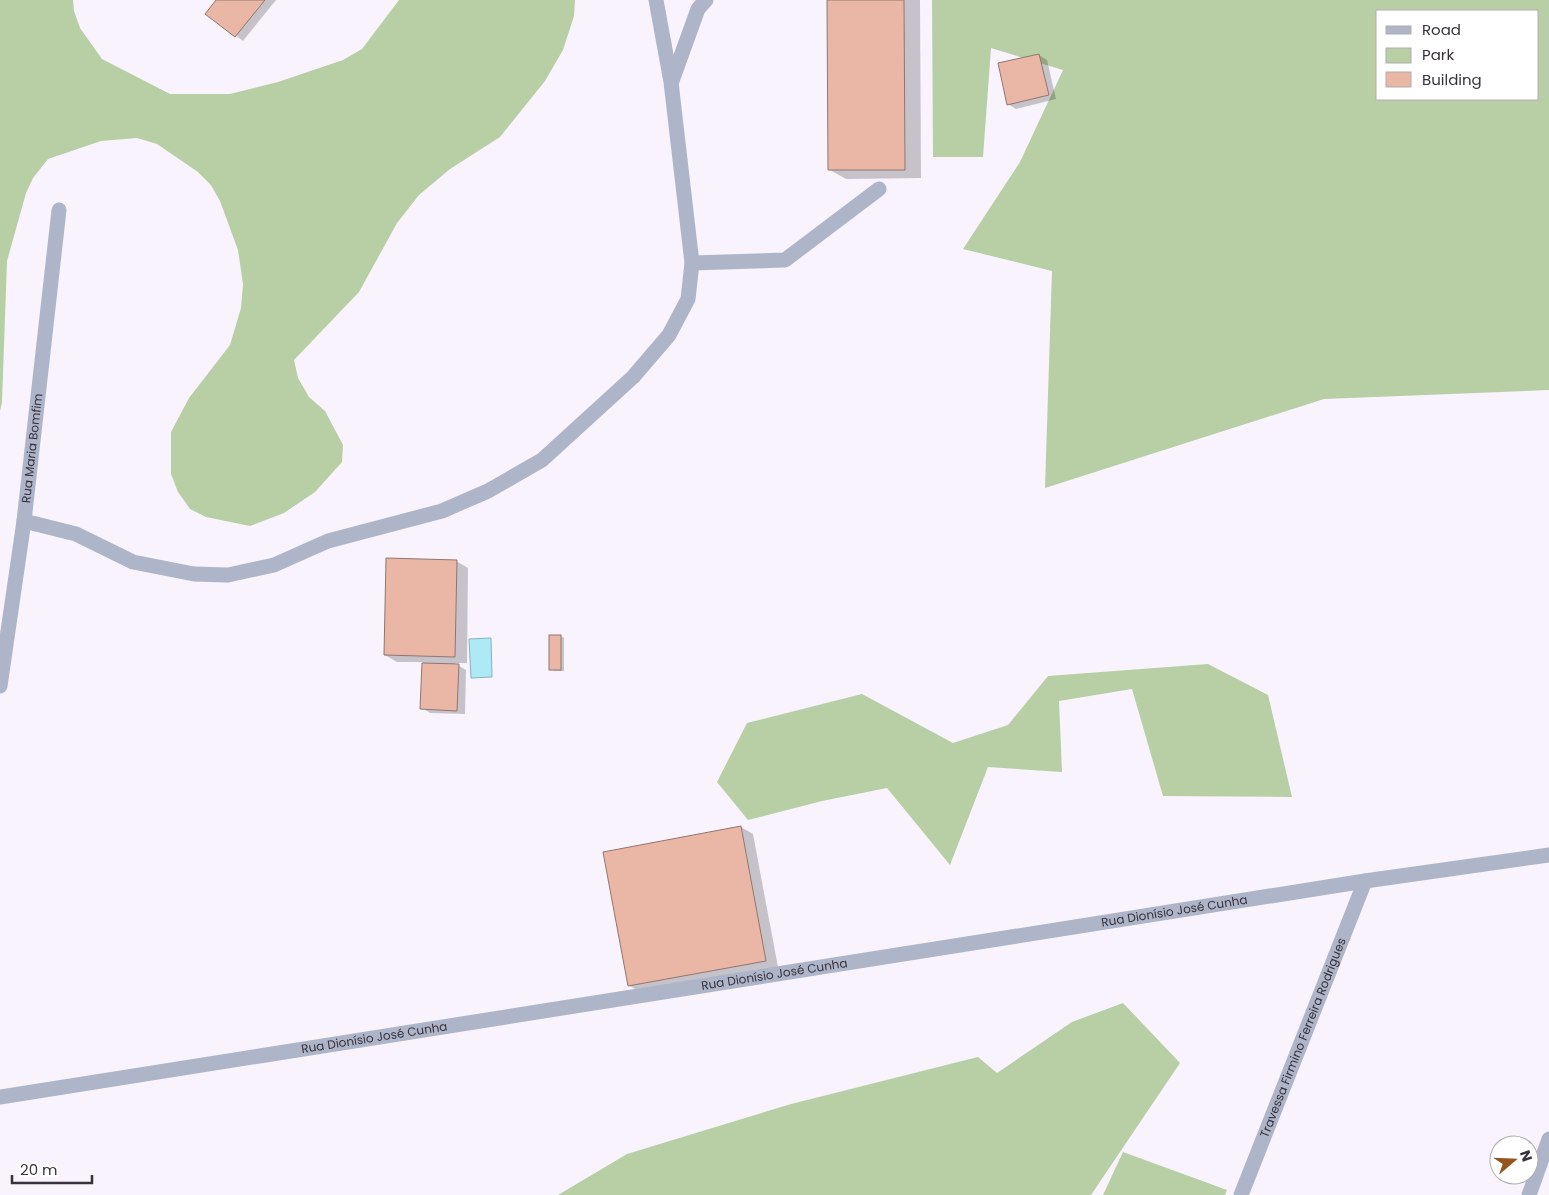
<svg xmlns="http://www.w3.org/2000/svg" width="1549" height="1195" font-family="Poppins,sans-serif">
<rect width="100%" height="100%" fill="#f8f3fd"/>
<g fill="#b8cea4" fill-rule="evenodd">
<path d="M0 0H73L74 11 80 28 102 59 170 94H230L278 82 343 60 362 49 399 0H575L574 16 563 50 545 81 500 137 450 169 419 195 397 223 359 292 294 360 298 378 309 397 325 411 343 445 342 462 315 492 284 513 250 526 206 517 190 509 178 492 171 474V432L189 398 230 345 241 308 243 284 238 250 220 201 211 185 198 172 157 144 137 138 101 141 48 159 33 178 26 193 7 261 2 402 0 411Z"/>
<path d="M932 0H1549V390L1324 399 1045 488 1052 271 963 249 1020 162 1063 70 991 48 983 157H933ZM1378 11H1538V99H1378Z"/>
<path d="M1208 664 1268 695 1292 797 1163 796 1132 689 1059 701 1062 772 988 767 950 865 887 788 822 801 748 820 717 782 747 723 862 694 953 743 1008 725 1048 676Z"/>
<path d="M1123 1003 1180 1063 1091 1195H558L627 1154 791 1104 978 1057 997 1073 1072 1022Z"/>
<path d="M1123 1152 1227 1190 1225 1195H1103Z"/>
</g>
<path fill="#adeaf6" stroke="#89b2be" d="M491 638 492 677 471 678 469 639Z"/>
<g fill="#0003">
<path d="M218 0H276L243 41 207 13Z"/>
<path d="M828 0H920L921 178 846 179 830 170Z"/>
<path d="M1039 55 1047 60 1056 99 1016 109 1008 104 999 64Z"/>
<path d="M456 561 468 568 467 663H454L466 670 465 714 430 713 422 708 423 662H397L385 655Z"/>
<path d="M561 636 564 638V671H554L550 669Z"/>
<path d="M741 827 753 834 778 967 642 993 630 986Z"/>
</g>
<g fill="#eab7a7" stroke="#91766e">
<path d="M216 0H265L235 37 205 14Z"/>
<path d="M827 0H904L905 170H828Z"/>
<path d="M1039 54 1049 95 1007 105 998 63Z"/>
<path d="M386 558 457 560 455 657 384 655Z"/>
<rect x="549" y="635" width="12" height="35"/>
<path d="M422 663 459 664 457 711 420 709Z"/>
<path d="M741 826 766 961 628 986 603 852Z"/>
</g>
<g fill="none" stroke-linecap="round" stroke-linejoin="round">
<g stroke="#aeb5c9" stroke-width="15">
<path d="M672 81 698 9 706 0"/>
<path d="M692 263 785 260 879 189"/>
<path d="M24 521 76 534 133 562 194 574 228 575 274 565 328 541 442 511 488 491 542 460 633 377 669 335 688 299 692 263 671 82 656 0"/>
<path id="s1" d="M0 686 24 521 59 210"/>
<path id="s2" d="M0 1097 1365 881 1549 855"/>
<path id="s3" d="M1241 1195 1365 881"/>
<path d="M1529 1195 1549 1139"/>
</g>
</g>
<g text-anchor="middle" stroke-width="4.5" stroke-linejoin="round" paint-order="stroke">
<g font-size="12" fill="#36313a" stroke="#fff">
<text dy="4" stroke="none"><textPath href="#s1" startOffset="240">Rua Maria Bomfim</textPath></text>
<text dy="4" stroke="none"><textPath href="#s2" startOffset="1189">Rua Dionísio José Cunha</textPath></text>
<text dy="4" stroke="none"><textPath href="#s2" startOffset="784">Rua Dionísio José Cunha</textPath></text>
<text dy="4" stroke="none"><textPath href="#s2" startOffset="379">Rua Dionísio José Cunha</textPath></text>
<text dy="4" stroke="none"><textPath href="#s3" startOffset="169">Travessa Firmino Ferreira Rodrigues</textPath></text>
</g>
</g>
<rect x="1376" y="10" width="162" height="90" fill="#ffffff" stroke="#afadb0"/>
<rect x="1386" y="26" width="25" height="8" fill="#aeb5c9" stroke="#afadb0"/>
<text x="1422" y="35" font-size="15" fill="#36313a">Road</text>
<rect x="1386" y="48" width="25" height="15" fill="#b8cea4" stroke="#afadb0"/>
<text x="1422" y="60" font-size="15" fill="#36313a">Park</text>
<rect x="1386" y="72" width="25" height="15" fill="#eab7a7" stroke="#afadb0"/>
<text x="1422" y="85" font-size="15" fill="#36313a">Building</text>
<g transform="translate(1514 1160) rotate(71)"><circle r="24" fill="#ffffff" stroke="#afadb0"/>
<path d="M0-4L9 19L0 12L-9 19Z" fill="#95551f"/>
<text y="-8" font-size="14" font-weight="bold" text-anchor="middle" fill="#36313a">N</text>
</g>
<path d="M12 1175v8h80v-8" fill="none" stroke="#36313a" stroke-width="2.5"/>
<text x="20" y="1175" font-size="15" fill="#36313a" stroke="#ffffff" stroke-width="4" paint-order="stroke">20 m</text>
</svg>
